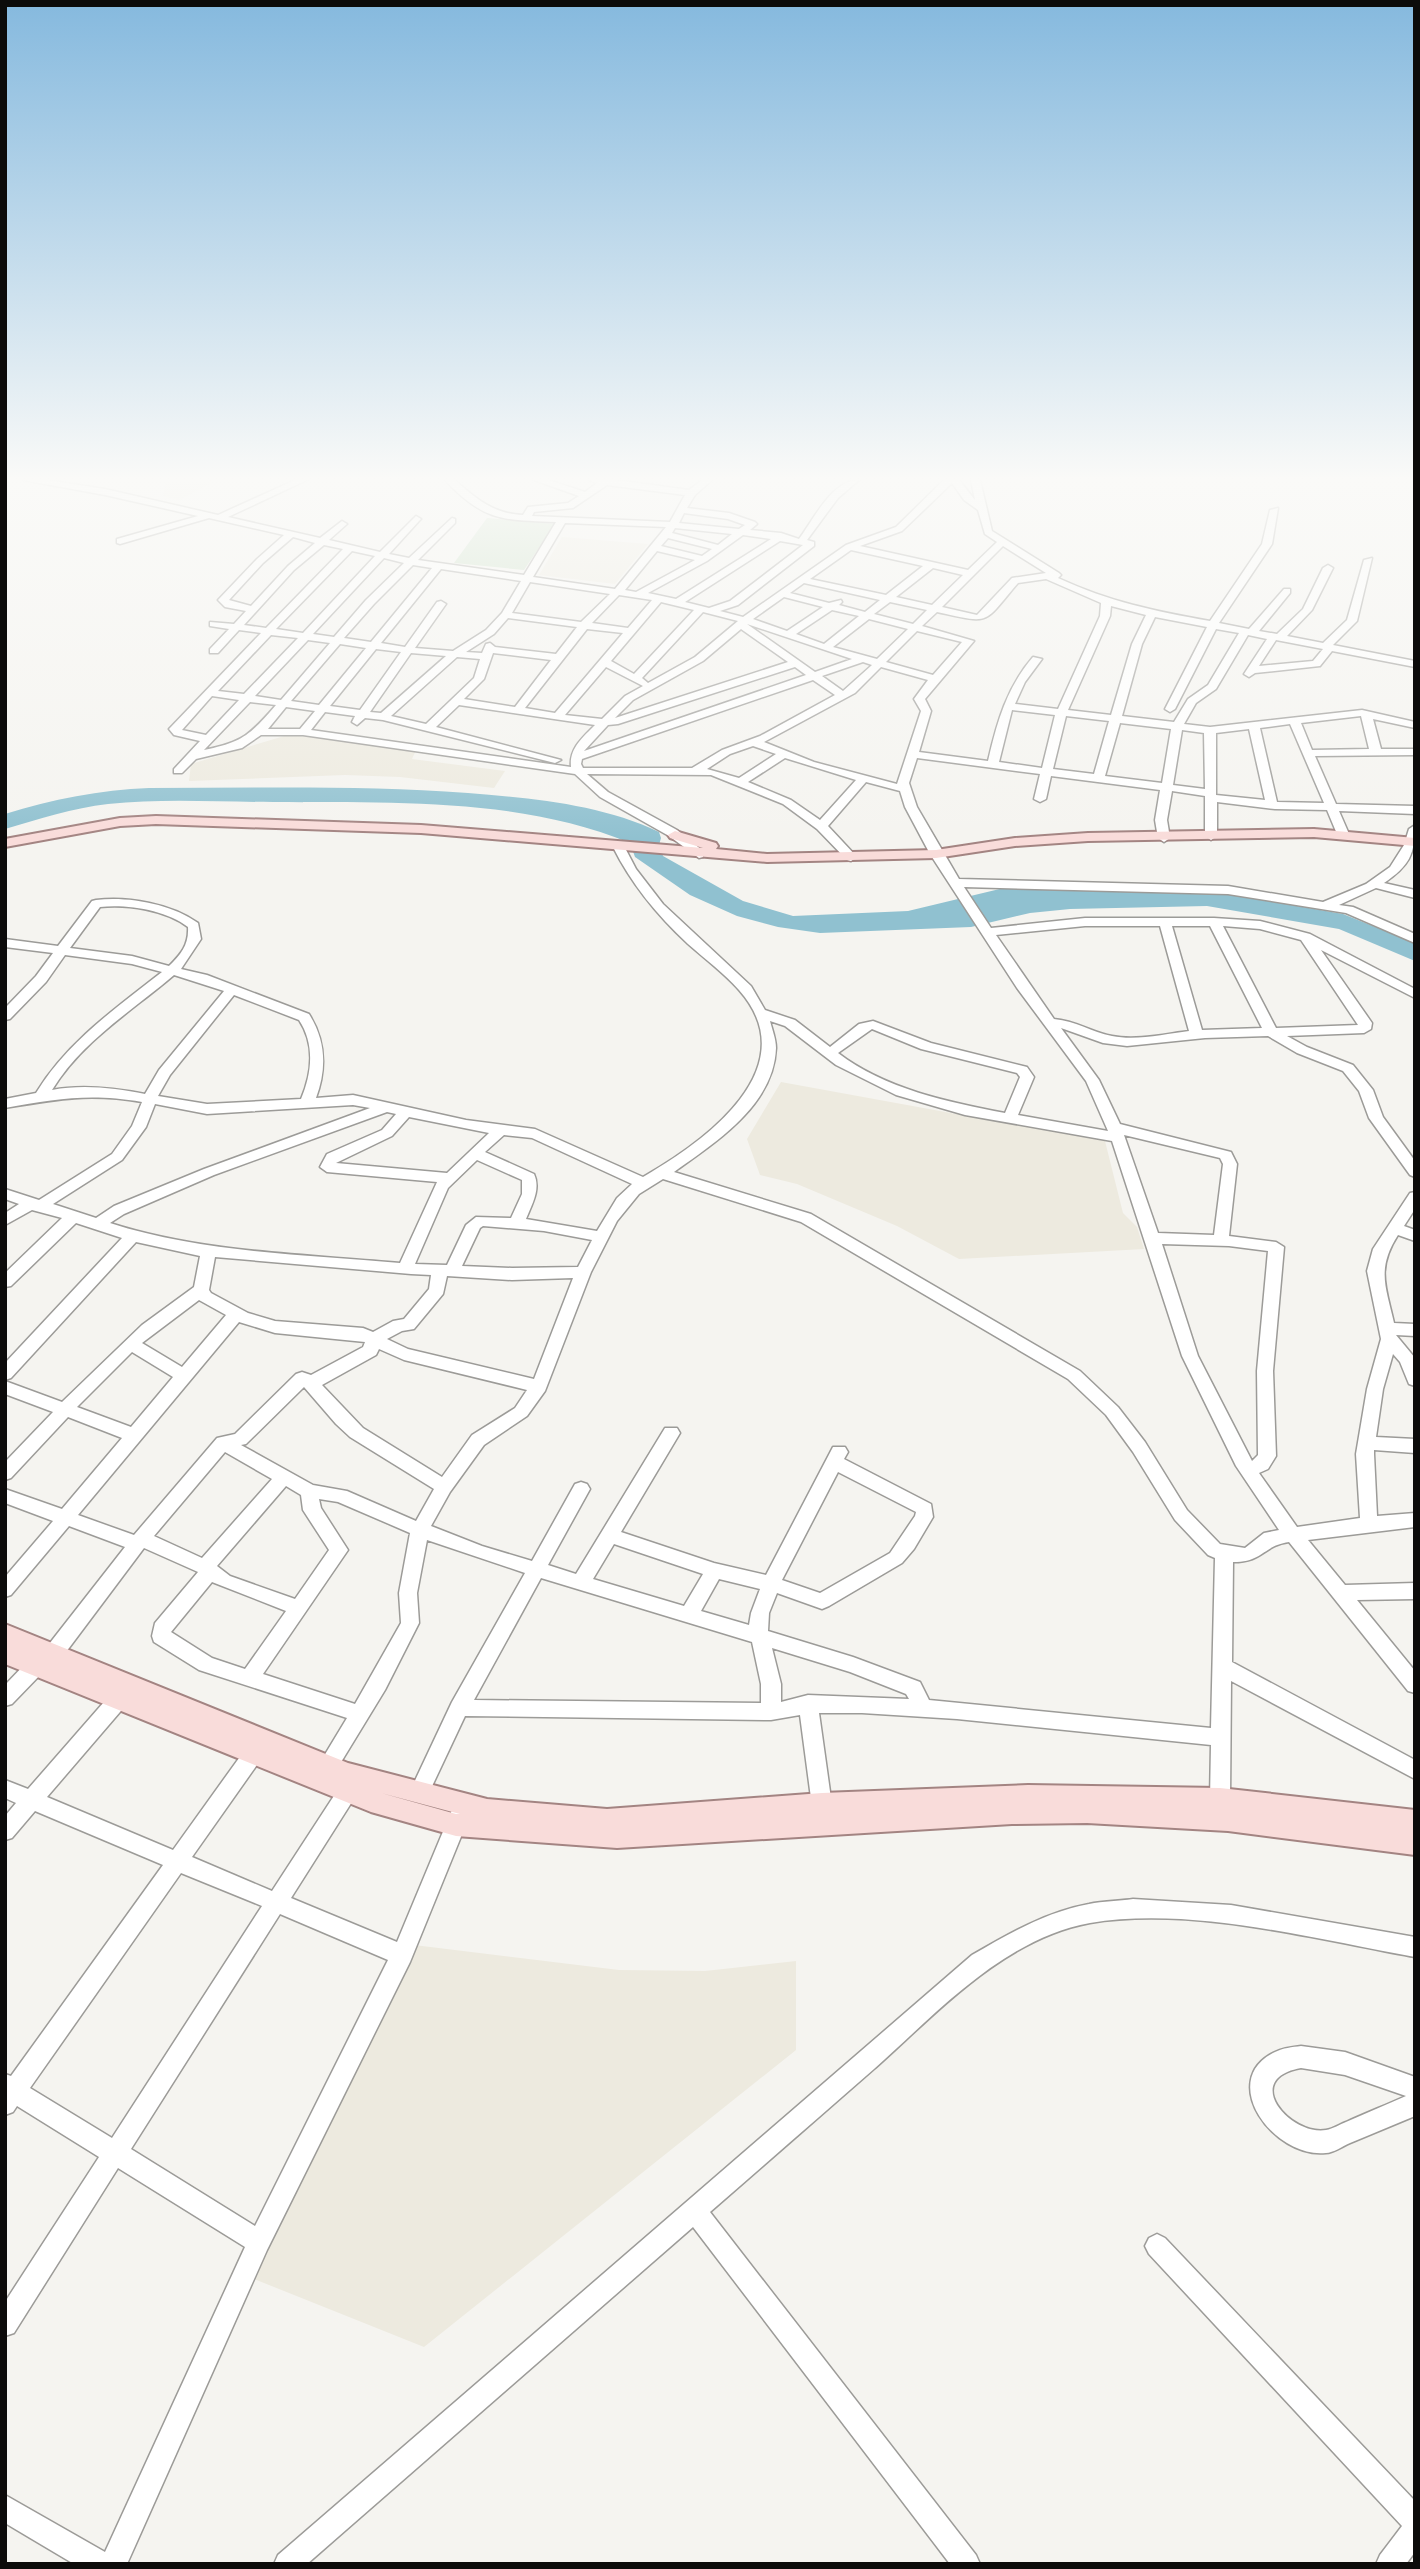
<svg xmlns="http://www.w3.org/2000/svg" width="1420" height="2569" font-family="Commissioner,sans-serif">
<rect width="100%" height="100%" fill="#f5f4f0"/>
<g fill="#edeadf">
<path d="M218 480 179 500 163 496 165 484 151 481Z"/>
<path d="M562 537 648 544 615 584 539 575Z"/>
<path d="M291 734 417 748 412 759 505 771 494 788 400 777 345 775 189 781 191 764Z"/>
<path d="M781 1082 1105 1141 1123 1213 1137 1227 1144 1249 959 1259 897 1226 797 1184 760 1175 747 1139Z"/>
<path d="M414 1945 619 1970 705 1971 796 1961V2050L424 2347 254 2279Z"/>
</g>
<path fill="#c3dbbf" d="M487 518 555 524 524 570 454 563Z"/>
<path fill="#90c1d0" d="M149 788C255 788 362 785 468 793 531 798 601 804 659 832L661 838 659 845 663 856 743 901 793 916 908 911 1008 887 1218 892 1343 914 1415 943V961L1339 929 1207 906 1070 909 1030 913 971 927 820 933 778 927 737 916 690 895 635 857 630 843C519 797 391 803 273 802 219 802 163 798 108 804 73 808 39 819 5 829V814C52 799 100 790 149 788Z"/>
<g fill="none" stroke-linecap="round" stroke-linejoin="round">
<g stroke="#9c9b98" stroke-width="3">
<g id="minor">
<path d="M23 480H47L105 489 218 515 295 480H307L228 517 320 538 342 521 347 524 329 540 380 552 416 516 421 519 419 521 389 554 409 558 452 518 455 519V523L418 560 524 575 556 522C504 520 484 522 445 480H455C476 499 494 514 523 515L528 507 568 503 579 496 534 480H548L585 492 597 483 589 480H616L689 490 702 480H712L695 495 687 508 729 513 755 522 757 524 750 530 781 533 799 539C814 519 832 480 859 480L838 498 807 540 814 542V546L738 605 720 611 743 617 846 545 896 527 944 480H959L975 500 971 480H980L992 531 1059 573 1061 575 1058 578C1110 602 1154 611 1210 621L1262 544 1270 510 1278 508 1272 544 1219 623 1249 629 1284 589H1290V593L1259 631 1277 634 1303 609 1323 568 1328 565 1333 568 1312 610 1287 636 1323 643 1347 620 1364 560 1372 558 1357 621 1333 645 1415 661V667L1332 651 1320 666 1255 673 1249 677 1244 674 1267 639 1248 635 1216 689 1196 703 1184 724 1210 727 1362 710 1415 722V728L1373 719 1381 749H1415V755L1315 756 1336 804 1415 806V814L1339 811 1349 834 1343 838 1337 834 1327 810 1275 809 1217 802V836L1211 840 1205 836V796L1172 791 1167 820 1170 838 1164 842 1158 838 1155 820 1160 790 1051 776 1046 799 1040 802 1034 799 1040 774 917 758 909 783 917 807 959 879 1228 886 1323 902 1366 884 1390 867 1404 845 1409 829 1415 825C1415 855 1409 866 1384 883L1415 890V898L1376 888 1339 905 1353 907 1415 934V943L1346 913 1228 894 964 887 991 928 1085 918H1214L1260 921 1310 934 1415 989V998L1321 950 1372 1023 1371 1029 1364 1033 1287 1036 1307 1047 1353 1065 1373 1090 1383 1117 1415 1161V1177L1410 1175 1369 1118 1359 1091 1343 1071 1297 1053 1268 1036 1205 1038 1127 1046 1103 1043 1061 1028 1099 1080 1120 1124 1231 1152 1237 1164 1229 1236 1276 1242 1284 1247 1273 1371 1276 1456 1268 1469 1259 1473 1297 1527 1360 1518 1356 1454 1367 1389 1381 1339 1367 1271 1373 1249 1410 1193 1415 1192V1209L1404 1226 1415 1230V1241L1398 1235C1376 1269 1386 1287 1394 1323L1415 1324V1336L1396 1335 1415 1358V1386L1409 1384 1400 1362 1393 1354 1383 1389 1376 1437 1415 1439V1453L1374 1450V1454L1377 1516 1415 1513V1527L1308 1540 1345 1585 1415 1583V1599L1357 1600 1415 1671V1693L1408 1691 1289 1542C1262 1546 1264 1562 1233 1562L1232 1662 1415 1760V1779L1231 1681 1230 1799 1227 1805 1220 1808 1213 1805 1210 1799 1211 1745 957 1719 862 1713H819L833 1813 830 1819 823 1822 816 1819 813 1813 800 1715 771 1720 465 1716 426 1799 419 1802 412 1799 409 1793 412 1787 452 1702 525 1573 427 1540 417 1593 419 1623 385 1690 335 1772 328 1775 321 1772 318 1766 347 1718 199 1670 154 1642 152 1636 155 1623 198 1572 144 1548 60 1660 42 1673 12 1704 5 1706V1685L28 1661 46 1648 125 1547 69 1526 11 1595 5 1597V1577L53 1521 5 1503V1489L62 1509 122 1438 68 1417 11 1478 5 1480V1462L53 1412 5 1394V1381L62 1402 142 1325 194 1287 200 1256 136 1242 11 1378 5 1380V1363L122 1238 76 1223 11 1286 5 1287V1273L62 1218 32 1210 5 1225V1213L19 1204 5 1199V1189L39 1200 112 1154 132 1126 142 1102C89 1093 57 1099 5 1108V1099L36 1093C67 1042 116 1008 162 972L132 964 65 955 46 982 10 1019 5 1020V1008L36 976 53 953 5 947V939L58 946 92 901 96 900C128 896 172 904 198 923L201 939 181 969 207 975 309 1014C326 1041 327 1068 316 1098L353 1095 466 1120 535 1129 643 1177C704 1142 808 1068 739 990 724 973 705 959 688 944 657 915 632 885 613 847L619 843 623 844 636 869 663 904 751 986 765 1010 795 1020 830 1047 859 1024 873 1021 931 1043 1027 1067 1034 1077 1018 1115 1108 1131 1086 1081 1017 988 930 854 905 807 900 791 866 782 828 826 857 857 851 861 847 860 817 829 783 804 711 775 587 774 608 792 677 830 703 851V857L699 858 669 836 600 797 575 774 303 735H261L242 748 196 759 182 773H174V769L200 741 174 735 169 729 261 633 239 630 218 653H210V649L229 629 210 626V622L234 624 246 611 225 607 218 600 257 559 284 535 209 518 120 544 117 543V539L198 516 105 495ZM952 483 964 500 978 510 985 534 997 542 968 570 860 546 902 531ZM607 485 685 495 670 522 532 516 534 512 573 508ZM684 513 728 519 745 525 739 529 679 523ZM565 523 666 527 615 589 533 577ZM675 528 732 534 718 545 672 533ZM743 535 771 539 676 599 648 593 707 561ZM293 537 315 543 288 566 251 606 229 600 263 563ZM668 538 712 549 702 556 661 546ZM780 541 803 545 730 601 709 608 685 602ZM324 545 343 549 266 628 244 625 294 570ZM1003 546 1046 573 1012 578 977 615 942 607ZM851 550 923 566 886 595 810 579ZM352 551 375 556 303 633 276 629ZM657 551 695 560 636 592 625 590ZM384 558 404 563 366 600 334 637 313 634ZM413 565 432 568 371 642 344 638 374 604ZM933 568 963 575 932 605 896 597ZM441 569 521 581 502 613 486 630 453 651 415 648 446 604 441 601 437 602 405 647 381 643ZM1046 579 1101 603 1100 616 1058 709 1015 704 1025 682 1042 659 1033 657C1007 687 997 722 988 761L919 752 931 711 925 699 974 641 922 626 937 612C992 624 982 625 1018 583ZM530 582 610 594 581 622 512 613ZM804 583 880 600 865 612 839 605 842 602 841 600 829 603 790 593ZM619 595 652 600 628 628 592 623ZM784 597 823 607 787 631 753 619ZM661 602 694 610 634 674 611 661ZM890 602 927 610 913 624 874 614ZM1111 606 1146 615 1132 644 1111 715 1068 710 1110 616ZM832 610 859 616 824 644 796 634ZM703 612 738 621 695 657 648 683 642 678ZM1155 617 1207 627 1165 709 1170 712 1175 709 1216 629 1239 633 1208 685 1188 699 1174 722 1122 716 1142 644ZM508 618 577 627 556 654 495 647 490 643 486 644 482 653 466 652 494 634ZM869 619 908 629 877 659 833 647ZM747 624 852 659 815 672ZM587 629 623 633 555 713 525 708ZM741 629 788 662 615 718 633 700 703 661ZM917 631 962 642 933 675 886 662ZM271 635 298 638 244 694 218 691ZM308 640 330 643 281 700 255 696ZM1276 640 1323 649 1313 661 1259 666ZM340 644 366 648 319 705 291 701ZM376 649 401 652 360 710 330 706ZM411 653 446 656 381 713 370 712ZM493 653 551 660 515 707 464 699 484 679ZM457 657 480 659 474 678 426 724 391 716ZM863 662 872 665 843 691 822 676ZM606 667 643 686 625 696 602 719 565 715ZM795 667 806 675 584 751 608 725 618 724ZM881 667 928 680 914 699 921 711 897 784 814 762 764 742 855 693ZM813 680 835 695 760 736 722 750 692 768H583L581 764 582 759ZM212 696 239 700 206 735 182 730ZM250 702 276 705C250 735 243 742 204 750ZM459 705 595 725C582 738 569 749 571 767L311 730 325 712 355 716 352 722 357 725 365 718 383 720 555 763 561 760 436 727ZM286 707 315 711 300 729H268ZM1012 710 1055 715 1042 768 999 762ZM1066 716 1109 721 1094 774 1053 769ZM1361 716 1369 749 1312 750 1301 723ZM1120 723 1171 729 1162 783 1105 776ZM1290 724 1324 803 1277 802 1260 728ZM1249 729 1265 800 1216 795V733ZM1182 730 1204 733 1205 789 1173 785ZM753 746 776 754 739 778 707 769 730 754ZM785 758 856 780 820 820 791 800 748 782ZM100 907C127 904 166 910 188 927 189 945 181 954 169 966L132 956 70 948ZM1085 926H1160L1189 1031C1165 1034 1136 1041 1112 1036 1091 1032 1077 1021 1054 1019L996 935ZM1172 926H1210L1262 1028 1202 1030ZM1223 926 1260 929 1301 940 1358 1025 1276 1028ZM174 975 224 991 159 1070 145 1094C115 1088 83 1084 52 1090 82 1041 132 1011 174 975ZM234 995 299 1020C315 1044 312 1073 301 1099L207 1104 158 1096 170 1075ZM770 1021 785 1026 836 1065 896 1095 965 1115 1112 1141 1182 1356 1236 1466 1279 1530 1264 1533 1245 1548 1220 1544 1187 1510 1145 1442 1118 1407 1080 1371 811 1214 674 1172C716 1142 774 1105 776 1048 776 1039 772 1029 770 1021ZM872 1029 921 1049 1017 1073 1020 1077 1005 1113C948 1102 885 1089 838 1053ZM155 1104 207 1114 353 1105 370 1108 204 1169 114 1206 96 1218 53 1204 122 1160 146 1127ZM387 1112 396 1114 382 1130 327 1154 320 1167 327 1172 437 1182 400 1263C303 1254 203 1253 110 1223L124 1214 214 1175ZM409 1117 489 1133 447 1173 336 1163 392 1136ZM504 1135 532 1138 632 1184 617 1198 597 1231 526 1219C532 1204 541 1189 534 1174L485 1152ZM1124 1135 1220 1158 1223 1164 1214 1235 1158 1233ZM477 1160 522 1180V1194L511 1218 476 1217 466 1225 447 1265 415 1264 448 1188ZM663 1179 801 1222 1068 1379 1106 1415 1133 1452 1175 1520 1208 1555 1215 1558 1211 1728 929 1700 920 1682 853 1657 768 1631 769 1613 777 1593 822 1609 829 1606 902 1563 914 1549 933 1517 931 1504 844 1459 848 1452 845 1447H833L766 1575 714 1563 621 1532 680 1433 677 1428H665L576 1574 548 1565 590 1489 587 1484 581 1482 575 1484 532 1561 482 1546 431 1526 450 1492 484 1445 527 1416 545 1391 591 1272 617 1221 639 1194ZM483 1226 544 1231 592 1240 578 1267 512 1268 462 1266 480 1228ZM1162 1244 1229 1246 1268 1251 1257 1371 1258 1455 1252 1461 1198 1356ZM215 1257 411 1274 431 1275 429 1289 404 1319 393 1321 373 1332 363 1328 275 1321 248 1313 211 1293 209 1290ZM447 1276 512 1280 573 1278 534 1379 408 1349 387 1339 402 1331 414 1329 443 1294ZM199 1300 226 1315 182 1367 142 1343ZM239 1322 275 1333 365 1342 363 1347 311 1375 302 1372 296 1374 235 1434 217 1438 134 1535 78 1515ZM379 1349 404 1360 527 1390 515 1408 472 1435 442 1477 363 1428 322 1385 376 1355ZM132 1352 173 1377 131 1427 77 1407ZM304 1387 336 1424 350 1437 434 1489 416 1521 347 1491 313 1485 241 1445 246 1444ZM225 1452 272 1479 202 1558 154 1536ZM838 1472 916 1512 915 1516 890 1553 820 1593 782 1580ZM286 1486 301 1495 303 1510 329 1550 295 1599 230 1576 217 1566ZM319 1499 338 1502 410 1533 399 1593 401 1623 355 1704 263 1674 348 1550 321 1508ZM614 1544 703 1574 684 1606 593 1579ZM541 1578 752 1642 761 1684V1703L474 1700ZM719 1579 760 1589 751 1613 749 1625 701 1611ZM212 1582 286 1611 245 1669 212 1658 171 1632ZM772 1648 850 1672 906 1694 909 1699 808 1695 781 1702V1684Z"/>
<path d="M125 1684 132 1686 135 1692 132 1698 47 1797 173 1850 252 1740 259 1737 266 1740 269 1746 266 1752 192 1857 272 1891 341 1785 348 1782 355 1785 358 1791 355 1797 291 1898 397 1942 452 1810 459 1808 466 1810 469 1817 410 1962 267 2250 127 2564H74L5 2523V2495L105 2552 245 2247 118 2168 14 2333 5 2336V2302L99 2157 17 2106 13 2112 5 2115V2074L11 2076 163 1865 35 1811 12 1838 5 1840V1816L16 1803 5 1798V1780L28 1789 118 1686ZM181 1873 262 1906 112 2138 30 2088ZM280 1914 388 1960 255 2226 131 2149Z"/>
<path d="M1133 1899 1231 1905 1415 1937V1957C1315 1939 1191 1906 1090 1923 1003 1939 937 2013 874 2069 819 2117 765 2164 710 2212L976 2555 980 2564H950L693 2227 307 2564H274L278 2555 972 1955C1010 1933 1046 1912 1089 1904 1103 1901 1119 1901 1133 1899Z"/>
<path d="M1301 2046 1345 2052 1415 2077V2116C1393 2125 1372 2134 1350 2143 1343 2146 1333 2153 1326 2153 1274 2159 1216 2080 1275 2052 1283 2048 1292 2047 1301 2046ZM1301 2068 1345 2075 1406 2096C1386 2105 1366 2113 1346 2122 1340 2124 1333 2129 1326 2130 1291 2136 1240 2079 1301 2068Z"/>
<path d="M1157 2234 1165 2238 1415 2501V2552L1406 2564H1376L1380 2555 1402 2526 1149 2254 1145 2246 1149 2238Z"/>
</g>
</g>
<g stroke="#a38482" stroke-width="4">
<g id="major">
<path d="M156 816 421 825 703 848 670 838 668 835 675 831 716 843 718 846 716 849 767 854 936 850 1015 838 1088 833 1314 829 1415 838V846L1314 837 1088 841 1015 846 936 858 767 862 421 833 156 824 120 826 5 847V839L120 818Z"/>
<path d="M5 1624 348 1763 487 1799 607 1809 822 1793 1028 1785 1220 1788 1415 1810V1832L1399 1830 1415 1832V1855L1228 1831 1087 1823 1012 1824 617 1848 456 1836 371 1812 5 1664ZM381 1793 460 1814H456Z"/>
</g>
</g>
<use href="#minor" fill="#fff" fill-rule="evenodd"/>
<use href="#major" fill="#f9dcda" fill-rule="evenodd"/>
</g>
<linearGradient id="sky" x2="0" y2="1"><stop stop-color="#85b9de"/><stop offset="0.57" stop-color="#fafaf8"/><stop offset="1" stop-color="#fafaf8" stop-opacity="0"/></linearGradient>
<rect width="1420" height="840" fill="url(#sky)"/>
<rect width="1420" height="2569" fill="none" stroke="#0c0b0a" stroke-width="14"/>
</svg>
